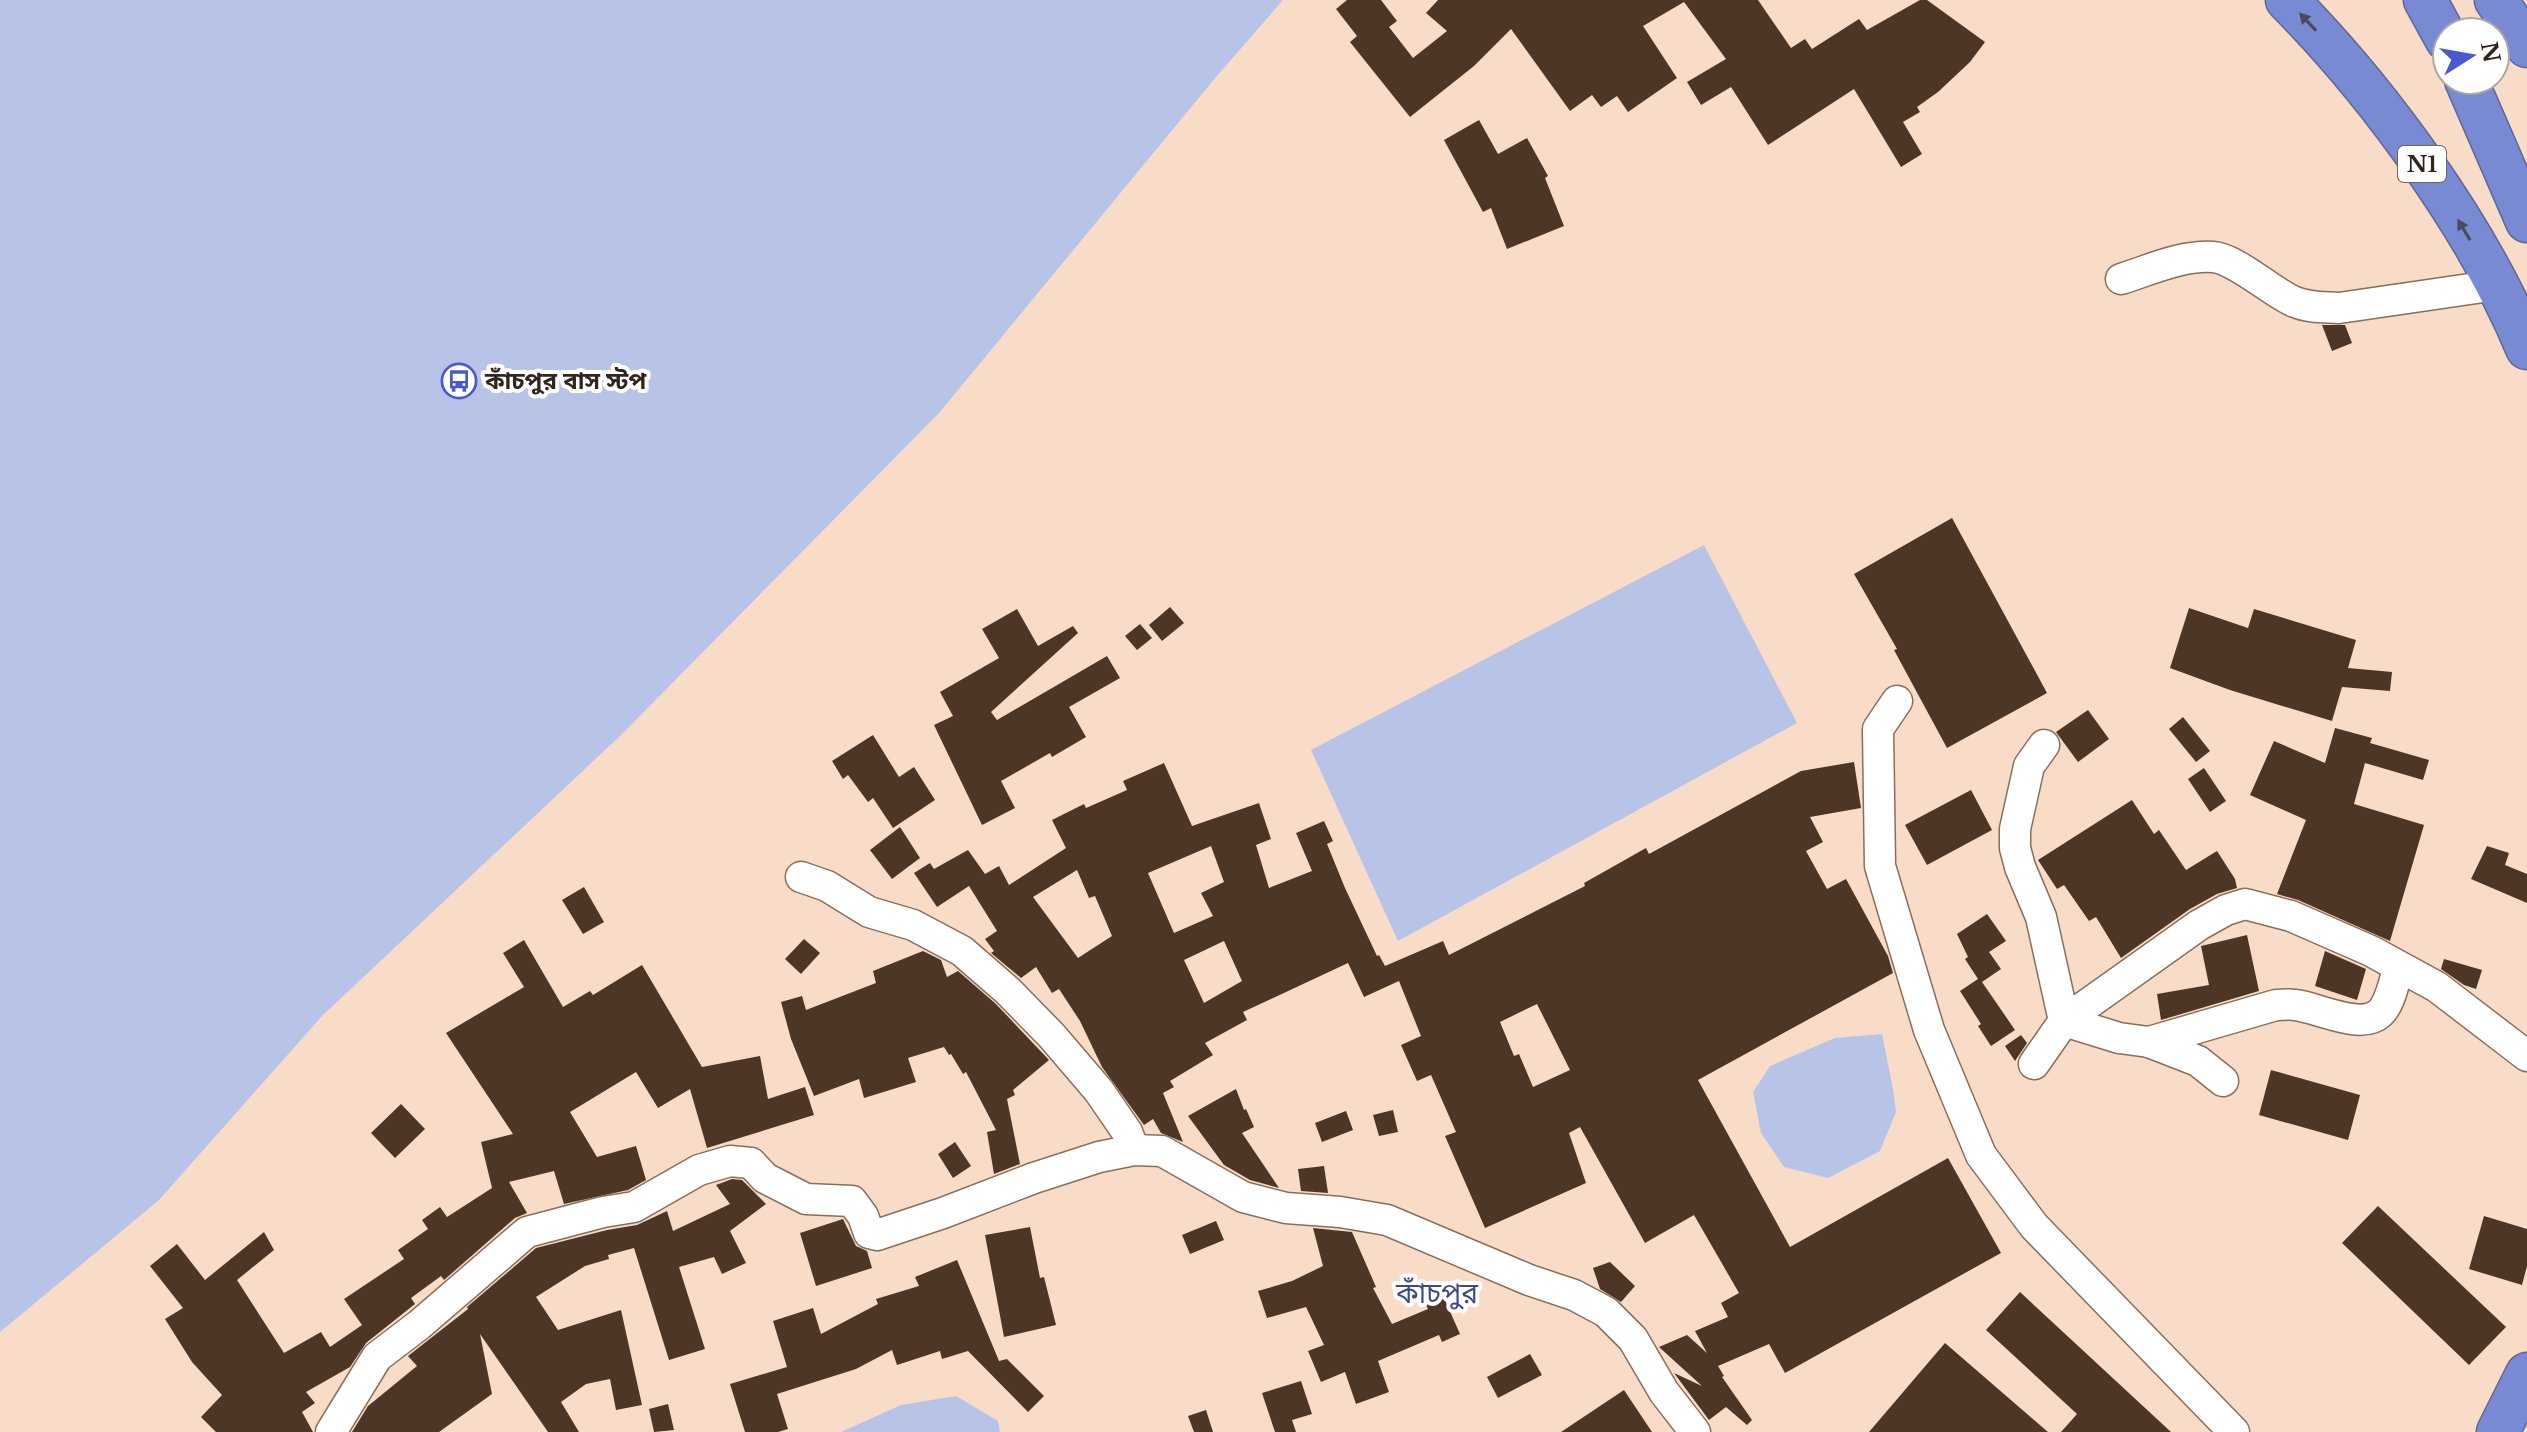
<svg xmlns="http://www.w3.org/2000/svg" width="2527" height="1432" font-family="'Libre Baskerville','Noto Sans Bengali',serif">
<rect width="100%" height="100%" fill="#f9dcc7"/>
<g fill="#b8c3e8">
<path d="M0 0H1283L1216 77 939 413 621 735 322 1016 159 1200 0 1332Z"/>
<path d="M1704 545 1797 723 1398 941 1311 750Z"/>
<path d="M1882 1034 1893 1089 1896 1112 1880 1151 1828 1178 1784 1167 1761 1133 1753 1092 1770 1066 1835 1038Z"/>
<path d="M956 1396 998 1421 1000 1432H841L901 1405Z"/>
</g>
<g fill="#4d3625" fill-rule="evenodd">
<path d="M1347 0H1381L1397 21 1389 27 1413 58 1447 31 1426 13 1438 0H1758L1791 48 1805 39 1812 49 1859 19 1867 30 1920 0H1927L1985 42 1970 62 1938 92 1917 107 1920 112 1903 122 1922 154 1901 167 1854 89 1768 145 1731 87 1701 105 1687 82 1726 59 1684 2 1643 26 1677 78 1628 112 1617 96 1601 107 1592 95 1570 111 1511 29 1474 66 1410 117 1350 42 1357 36 1336 9Z"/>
<path d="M1479 120 1498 154 1527 138 1548 176 1545 178 1564 226 1507 249 1491 208 1483 212 1444 140Z"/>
<path d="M2322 325H2345L2352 343 2332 351Z"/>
<path d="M1952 518 2047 693 1947 748 1894 650 1897 649 1854 574Z"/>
<path d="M1170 607 1184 623 1162 641 1149 625Z"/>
<path d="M2189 608 2248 628 2254 609 2356 640 2348 668 2392 672 2390 691 2342 687 2332 721 2230 690 2170 668Z"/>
<path d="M1017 609 1038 646 1073 626 1078 633 991 712 997 720 1107 656 1120 678 1069 707 1086 737 1052 757 1050 753 1001 781 1015 808 982 825 934 725 953 716 940 692 999 658 982 629Z"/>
<path d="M1140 624 1152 638 1137 650 1125 636Z"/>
<path d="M2088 710 2109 739 2078 762 2056 732Z"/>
<path d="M2183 717 2210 751 2196 762 2169 729Z"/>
<path d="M2335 728 2372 738 2370 743 2429 760 2423 780 2365 763 2354 804 2424 825 2390 941 2298 900 2277 894 2306 820 2250 795 2274 741 2325 763Z"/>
<path d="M873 735 899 777 914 767 935 800 893 828 873 798 868 802 848 775 843 779 832 761Z"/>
<path d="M1854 762 1861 808 1810 817 1823 842 1806 851 1827 889 1846 879 1888 956 1893 973 1698 1080 1790 1247 1948 1158 2001 1253 1785 1373 1769 1344 1718 1366 1724 1376 1722 1377 1752 1420 1747 1425 1726 1407 1709 1420 1674 1373 1702 1386 1659 1347 1687 1335 1707 1353 1695 1331 1728 1317 1721 1303 1739 1293 1694 1215 1645 1243 1580 1127 1569 1133 1586 1183 1485 1228 1445 1136 1456 1132 1431 1075 1417 1081 1401 1045 1421 1036 1399 981 1364 997 1348 963 1243 1012 1247 1020 1205 1043 1213 1055 1170 1081 1174 1087 1163 1093 1183 1142 1161 1133 1153 1119 1144 1125 1102 1067 1080 1021 1059 989 1052 993 1036 967 1021 978 991 953 994 951 985 939 997 931 969 886 937 907 914 873 930 863 934 869 968 850 985 874 999 866 1009 885 1066 848 1052 820 1084 804 1086 808 1127 790 1123 781 1164 763 1192 826 1259 803 1271 839 1256 845 1269 888 1312 871 1296 833 1324 821 1333 841 1327 844 1345 888 1377 956 1379 955 1385 966 1443 941 1449 955 1585 886 1584 883 1646 848 1649 854 1801 771ZM1211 846 1224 882 1201 893 1213 916 1174 933 1148 873ZM1077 870 1089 898 1095 896 1112 936 1078 958 1033 897ZM1224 941 1242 981 1204 1003 1184 960ZM1537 1004 1570 1070 1533 1087 1519 1054 1514 1056 1500 1022Z"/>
<path d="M2204 768 2226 801 2210 812 2188 779Z"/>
<path d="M1971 790 1992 830 1927 865 1905 825Z"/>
<path d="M2132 800 2154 834 2159 830 2186 870 2217 851 2235 879 2237 888 2217 894 2190 909 2121 958 2096 917 2089 921 2064 885 2057 889 2038 860Z"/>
<path d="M900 827 920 858 892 879 870 850Z"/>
<path d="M2487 846 2509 853 2505 865 2527 874V903L2471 879Z"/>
<path d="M584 887 604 922 583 934 562 900Z"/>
<path d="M1987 914 2006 941 1989 952 2001 969 1982 982 2015 1030 1991 1046 1978 1026 1981 1024 1960 991 1978 979 1965 959 1968 957 1957 934Z"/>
<path d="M2247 935 2259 991 2161 1020 2157 994 2209 985 2201 946Z"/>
<path d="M804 939 820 953 801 974 785 959Z"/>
<path d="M524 940 563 1007 590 991 593 995 642 965 702 1067 760 1056 768 1099 805 1087 814 1115 707 1148 690 1089 658 1108 636 1072 570 1112 597 1157 636 1146 646 1180 628 1190 564 1204 554 1171 509 1182 527 1213 515 1218 444 1280 441 1276 411 1298 415 1304 366 1343 350 1367 306 1392 315 1403 302 1412 313 1432H216L201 1417 222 1395 192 1362 165 1319 183 1308 150 1266 177 1244 205 1280 264 1232 274 1250 237 1280 284 1353 321 1332 330 1347 362 1325 344 1299 404 1259 398 1250 428 1229 422 1220 440 1207 447 1217 492 1188 481 1142 513 1134 446 1033 524 987 503 953Z"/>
<path d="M923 951 941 960 947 977 958 971 996 1004 1049 1060 1013 1090 1015 1095 1007 1099 1020 1164 994 1174 987 1132 996 1130 966 1072 963 1074 951 1054 949 1055 944 1047 908 1058 916 1082 864 1098 859 1079 814 1096 791 1039 781 1002 802 996 806 1010 876 983 873 971Z"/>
<path d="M2325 951 2366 969 2357 1000 2315 986Z"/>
<path d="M2444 959 2482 970 2476 989 2464 985 2441 969Z"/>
<path d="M2021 1035 2027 1043 2015 1061 2005 1046Z"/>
<path d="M2271 1070 2360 1095 2348 1140 2259 1115Z"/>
<path d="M1236 1089 1244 1110 1246 1109 1254 1127 1242 1133 1279 1188 1250 1180 1224 1165 1188 1116Z"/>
<path d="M401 1104 425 1129 395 1158 371 1133Z"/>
<path d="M1393 1110 1398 1132 1379 1136 1373 1115Z"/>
<path d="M1346 1111 1353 1130 1322 1142 1315 1123Z"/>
<path d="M955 1142 971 1166 953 1178 938 1154Z"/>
<path d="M1324 1166 1328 1193 1301 1191 1298 1169Z"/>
<path d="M732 1179 742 1180 766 1204 730 1231 746 1263 722 1274 714 1257 679 1267 705 1349 669 1360 634 1248 608 1255 609 1259 585 1266 536 1297 558 1330 621 1310 642 1405 616 1410 610 1379 586 1384 561 1402 579 1432H548L480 1334 492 1394 439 1432H352L368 1406 417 1366 408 1356 468 1309 467 1307 536 1248 607 1230 637 1225 667 1211 673 1231 730 1204 716 1185Z"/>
<path d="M2378 1206 2506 1327 2469 1365 2342 1243Z"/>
<path d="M2484 1216 2527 1229V1266L2522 1285 2469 1269Z"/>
<path d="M843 1219 856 1246 867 1251 872 1268 816 1286 800 1233Z"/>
<path d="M1216 1221 1224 1240 1190 1254 1182 1235Z"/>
<path d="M1030 1227 1040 1278 1044 1277 1056 1325 1004 1337 985 1235Z"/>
<path d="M1313 1228 1352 1232 1376 1287 1373 1288 1392 1324 1428 1309 1426 1305 1444 1298 1460 1334 1442 1342 1439 1335 1378 1361 1389 1392 1356 1404 1345 1372 1321 1382 1308 1351 1324 1345 1306 1307 1267 1318 1258 1291 1292 1281 1323 1266Z"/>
<path d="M957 1260 999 1361 1007 1359 1044 1396 1028 1412 968 1351 942 1359 940 1351 897 1365 892 1350 856 1369 777 1394 788 1429 778 1432H745L730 1384 787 1367 773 1321 813 1308 821 1334 878 1304 876 1299 919 1286 915 1277Z"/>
<path d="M1610 1262 1635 1286 1621 1302 1600 1289 1593 1268Z"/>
<path d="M2020 1292 2171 1432H2061L2077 1414 1986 1330Z"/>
<path d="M1945 1343 2048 1432H1869Z"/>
<path d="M1530 1354 1542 1375 1498 1398 1487 1377Z"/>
<path d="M1301 1381 1312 1414 1292 1420 1296 1432H1275L1262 1393Z"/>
<path d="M1624 1390 1652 1432H1561Z"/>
<path d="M668 1404 674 1430 654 1432 649 1409Z"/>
<path d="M1206 1410 1213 1432H1194L1188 1416Z"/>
</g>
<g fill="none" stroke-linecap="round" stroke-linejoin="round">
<g stroke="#886f5c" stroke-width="33">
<g id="minor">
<path d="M2121 279C2150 270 2181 255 2213 257 2235 258 2274 294 2295 302 2309 308 2325 307 2339 308L2497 285"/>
<path d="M1897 701 1878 729 1880 866 1929 1030 1981 1155 2034 1226 2234 1432"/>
<path d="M2044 745 2029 766 2015 829V848L2020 867 2041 917 2064 1021 2119 1038 2149 1042 2198 1061 2223 1081"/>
<path d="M801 877 827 886 869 912 913 925 962 951 1008 991 1052 1036 1099 1091 1127 1132 1134 1150"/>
<path d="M2149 1042 2276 1005C2282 1005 2289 1004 2295 1005 2317 1007 2361 1031 2380 1013 2391 1003 2394 980 2399 967"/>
<path d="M2034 1064 2064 1021 2199 925 2226 910 2245 904 2291 916 2371 951 2437 987 2527 1056"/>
<path d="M331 1432 377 1357 419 1325 527 1232 603 1212 634 1207 699 1170 730 1161 751 1163 765 1178 806 1199 852 1201 863 1216 869 1233 877 1235 943 1213 1034 1178 1099 1157 1134 1150 1162 1151 1243 1197 1286 1208 1340 1212 1387 1220 1529 1280 1574 1295 1606 1312 1633 1339 1664 1392 1695 1432"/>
</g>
</g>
<g stroke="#606794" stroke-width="45">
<g id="highway">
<path d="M2287 0C2379 93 2477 227 2527 348"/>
<path d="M2425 0 2447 40"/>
<path d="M2496 0 2527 46"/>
<path d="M2466 80 2527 221"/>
<path d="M2498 1432 2527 1374"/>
</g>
</g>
<use href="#minor" stroke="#fff" stroke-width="30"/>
<use href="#highway" stroke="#798ad4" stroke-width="42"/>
</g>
<defs><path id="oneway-solid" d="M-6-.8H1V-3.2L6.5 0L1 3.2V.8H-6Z" transform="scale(2)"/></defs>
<g fill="#4a495e">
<use href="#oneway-solid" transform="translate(2308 22) rotate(-133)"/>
<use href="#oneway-solid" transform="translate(2464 230) rotate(-121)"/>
</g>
<defs>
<g id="bus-ring" transform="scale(1.8)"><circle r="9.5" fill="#fff" stroke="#4959ce" stroke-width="1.5"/><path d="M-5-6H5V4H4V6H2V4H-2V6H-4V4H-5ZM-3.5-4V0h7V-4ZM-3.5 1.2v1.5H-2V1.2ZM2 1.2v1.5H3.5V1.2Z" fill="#4959ce"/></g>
</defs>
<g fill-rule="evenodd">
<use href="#bus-ring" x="459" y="381"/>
</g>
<g text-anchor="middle" stroke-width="8" stroke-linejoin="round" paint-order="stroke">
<rect fill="#fff" stroke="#6f6762" stroke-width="2" x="2398" y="146" width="48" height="36" rx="6"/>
<g font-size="22" font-weight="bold" fill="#31261e">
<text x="2422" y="172">N1</text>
</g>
<g font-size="24" font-weight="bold" fill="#31261e" stroke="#fff" text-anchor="start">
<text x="485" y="389">কাঁচপুর বাস স্টপ</text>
</g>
<g font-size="28" fill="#3e4a86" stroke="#fff">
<text x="1437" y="1303">কাঁচপুর</text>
</g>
</g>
<g transform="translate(2471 56) rotate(79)"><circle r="38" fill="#ffffff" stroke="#ada8a5" stroke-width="2"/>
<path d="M0-6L14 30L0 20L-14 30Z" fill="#4959ce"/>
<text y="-12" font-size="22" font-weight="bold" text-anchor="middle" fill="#31261e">N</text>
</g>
</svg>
